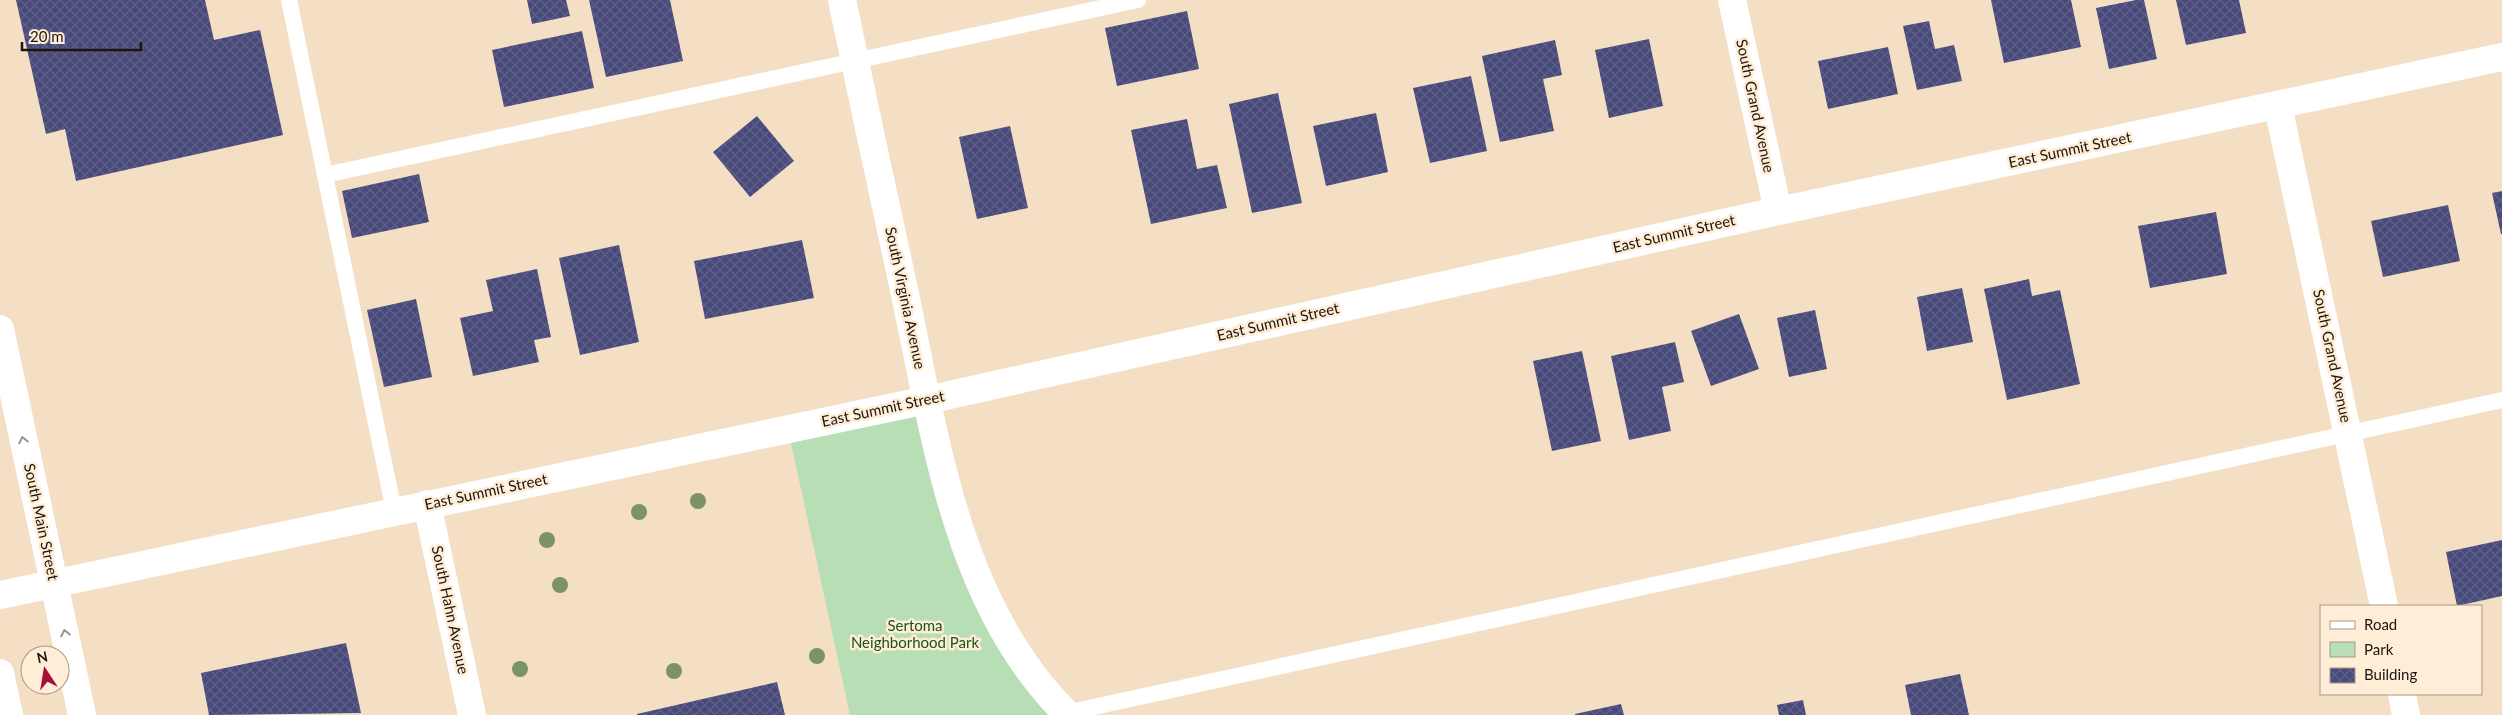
<svg xmlns="http://www.w3.org/2000/svg" width="2502" height="715" font-family="Lato,sans-serif">
<defs>
<pattern id="building-cross-hatch" width="8" height="8" patternUnits="userSpaceOnUse" patternTransform="scale(1.25)"><rect width="8" height="8" fill="#484a7b"/><path d="M0 0l8 8M0 8l8-8" fill="none" stroke="#5f6087"/></pattern>
</defs>
<rect width="100%" height="100%" fill="#f5dfc4"/>
<path fill="#b7deb4" d="M927 400 966 550 1068 715H850L788 429Z"/>
<g fill="url(#building-cross-hatch)">
<path d="M16 0H205L214 40 260 30 283 135 76 181 65 129 46 134Z"/>
<path d="M527 0H566L570 16 532 24Z"/>
<path d="M589 0H670L683 61 606 77Z"/>
<path d="M1991 0H2071L2081 47 2004 63Z"/>
<path d="M2136 0H2144L2157 59 2109 69 2096 8Z"/>
<path d="M2176 0H2239L2246 33 2186 45Z"/>
<path d="M1187 11 1199 69 1117 86 1105 28Z"/>
<path d="M1929 21 1935 49 1954 45 1962 81 1917 90 1903 26Z"/>
<path d="M582 31 594 88 504 107 492 50Z"/>
<path d="M1649 39 1663 106 1609 118 1595 50Z"/>
<path d="M1555 40 1562 75 1543 79 1554 131 1500 142 1482 56Z"/>
<path d="M1888 47 1898 94 1828 109 1818 61Z"/>
<path d="M1471 76 1487 151 1430 163 1413 88Z"/>
<path d="M1278 93 1302 203 1252 213 1229 104Z"/>
<path d="M1376 113 1388 172 1326 186 1313 126Z"/>
<path d="M757 116 794 161 750 197 713 152Z"/>
<path d="M1187 119 1197 169 1217 165 1227 208 1151 224 1131 130Z"/>
<path d="M1010 126 1028 208 977 219 959 137Z"/>
<path d="M419 174 429 222 352 238 342 191Z"/>
<path d="M2502 191V234H2501L2492 193Z"/>
<path d="M2448 205 2460 261 2383 277 2371 221Z"/>
<path d="M2216 212 2227 274 2150 288 2138 226Z"/>
<path d="M802 240 814 298 705 319 694 261Z"/>
<path d="M619 245 639 342 580 355 559 258Z"/>
<path d="M537 269 551 337 534 340 539 362 473 376 460 318 493 311 486 280Z"/>
<path d="M2029 279 2032 296 2060 290 2080 384 2007 400 1984 289Z"/>
<path d="M1962 288 1973 342 1927 351 1917 297Z"/>
<path d="M416 299 432 377 384 387 367 310Z"/>
<path d="M1815 310 1827 369 1789 377 1777 318Z"/>
<path d="M1739 314 1759 369 1711 386 1691 331Z"/>
<path d="M1675 342 1684 382 1662 387 1671 431 1629 440 1611 356Z"/>
<path d="M1582 351 1601 441 1552 451 1533 361Z"/>
<path d="M2502 540V596L2457 606 2446 552Z"/>
<path d="M346 643 361 713 209 715 201 673Z"/>
<path d="M1960 674 1969 715H1911L1905 685Z"/>
<path d="M777 682 785 715H637V714Z"/>
<path d="M1803 700 1806 715H1779L1777 705Z"/>
<path d="M1621 704 1624 715H1575V714Z"/>
</g>
<g fill="none" stroke-linecap="round" stroke-linejoin="round">
<g stroke="#fff" stroke-width="16">
<path d="M289 0 394 511"/>
<path d="M325 175 1138 0"/>
<path d="M1066 713 2502 400"/>
</g>
<g stroke="#fff" stroke-width="28">
<path d="M1732 0 1778 211"/>
<path d="M2278 106 2384 606"/>
<path d="M427 504 472 715"/>
<path d="M2402 694 2406 715"/>
</g>
<g stroke="#fff" stroke-width="28">
<path d="M842 0C863 100 884 199 906 299 936 442 958 608 1068 715"/>
<path d="M0 595 927 400 1778 211 2502 57"/>
</g>
<g stroke="#fff" stroke-width="28">
<path d="M0 329 82 715"/>
<path d="M0 673 9 715"/>
</g>
</g>
<g fill="#7b9365">
<circle cx="698" cy="501" r="8"/>
<circle cx="639" cy="512" r="8"/>
<circle cx="547" cy="540" r="8"/>
<circle cx="560" cy="585" r="8"/>
<circle cx="817" cy="656" r="8"/>
<circle cx="520" cy="669" r="8"/>
<circle cx="674" cy="671" r="8"/>
</g>
<defs><path id="oneway-chevron" d="M-2-3.5L2.5 0L-2 3.5" fill="none" stroke-width="1.6" stroke-linecap="round" stroke-linejoin="round" transform="scale(1.25)"/></defs>
<g stroke="#999692">
<use href="#oneway-chevron" transform="translate(23 440) rotate(-102)"/>
<use href="#oneway-chevron" transform="translate(65 633) rotate(-102)"/>
</g>
<g text-anchor="middle" stroke-width="5" stroke-linejoin="round" paint-order="stroke">
<g font-size="15" fill="#1d150c" stroke="#ffedd7">
<text transform="translate(1755 106) rotate(78)" y="5">South Grand Avenue</text>
<text transform="translate(2070 150) rotate(-12)" y="5">East Summit Street</text>
<text transform="translate(1674 234) rotate(-13)" y="5">East Summit Street</text>
<text transform="translate(905 298) rotate(78)" y="5">South Virginia Avenue</text>
<text transform="translate(1278 322) rotate(-13)" y="5">East Summit Street</text>
<text transform="translate(2332 356) rotate(78)" y="5">South Grand Avenue</text>
<text transform="translate(883 409) rotate(-12)" y="5">East Summit Street</text>
<text transform="translate(486 492) rotate(-12)" y="5">East Summit Street</text>
<text transform="translate(41 522) rotate(78)" y="5">South Main Street</text>
<text transform="translate(450 610) rotate(78)" y="5">South Hahn Avenue</text>
</g>
<g font-size="15" fill="#185518" stroke="#ffedd7">
<text x="915" y="631">Sertoma<tspan x="915" dy="17">Neighborhood Park</tspan></text>
</g>
</g>
<rect x="2320" y="605" width="162" height="90" fill="#ffedd7" stroke="#a59786"/>
<rect x="2330" y="621" width="25" height="8" fill="#ffffff" stroke="#a59786"/>
<text x="2364" y="630" font-size="15" fill="#1d150c">Road</text>
<rect x="2330" y="642" width="25" height="15" fill="#b7deb4" stroke="#a59786"/>
<text x="2364" y="655" font-size="15" fill="#1d150c">Park</text>
<rect x="2330" y="668" width="25" height="15" fill="url(#building-cross-hatch)" stroke="#a59786"/>
<text x="2364" y="680" font-size="15" fill="#1d150c">Building</text>
<g transform="translate(45 670) rotate(348)"><circle r="24" fill="#ffedd7" stroke="#a59786"/>
<path d="M0-4L9 19L0 12L-9 19Z" fill="#a70e3b"/>
<text y="-8" font-size="14" font-weight="bold" text-anchor="middle" fill="#1d150c">N</text>
</g>
<path d="M22 42v8h119v-8" fill="none" stroke="#1d150c" stroke-width="2.5"/>
<text x="30" y="42" font-size="15" fill="#1d150c" stroke="#ffedd7" stroke-width="4" paint-order="stroke">20 m</text>
</svg>
